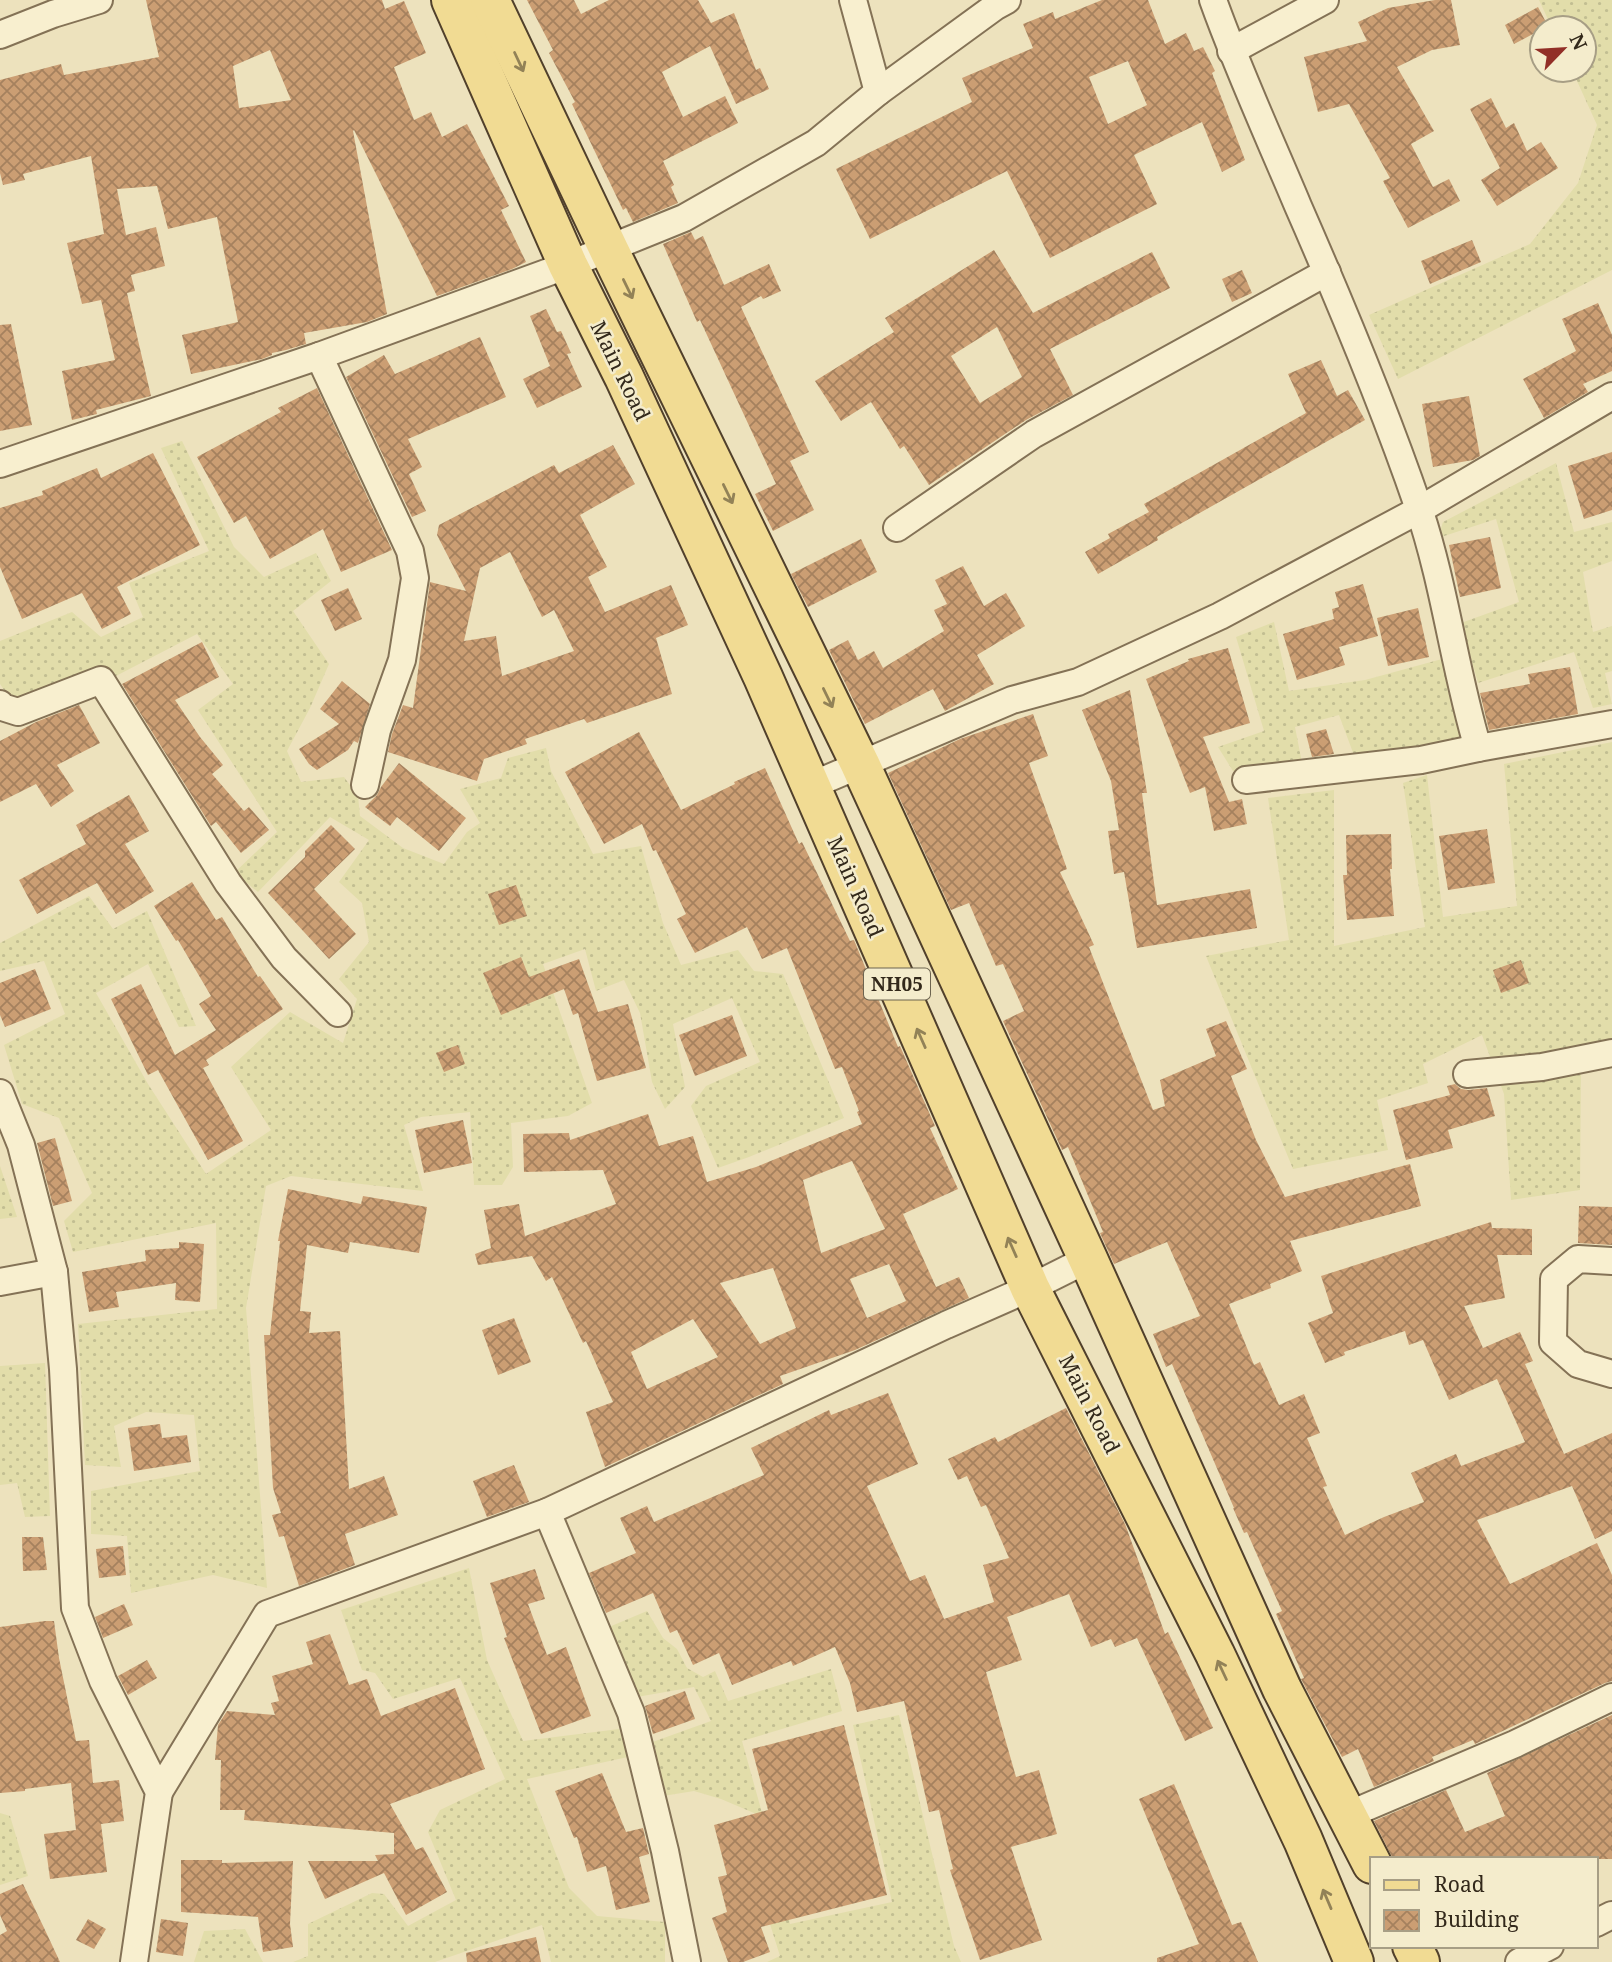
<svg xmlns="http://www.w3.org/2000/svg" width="1612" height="1962" font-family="'Noto Serif',serif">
<defs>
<pattern id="farmland-dots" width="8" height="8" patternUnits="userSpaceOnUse" patternTransform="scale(1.75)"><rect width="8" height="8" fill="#e2ddaa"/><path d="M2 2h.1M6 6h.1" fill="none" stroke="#c2be92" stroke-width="1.8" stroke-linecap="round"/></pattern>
<pattern id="building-cross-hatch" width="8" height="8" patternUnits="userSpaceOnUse" patternTransform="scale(1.75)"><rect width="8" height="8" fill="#cb9e73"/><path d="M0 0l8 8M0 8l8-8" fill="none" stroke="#a5815e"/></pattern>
</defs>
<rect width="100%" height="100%" fill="#ede2bd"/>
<g fill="url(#farmland-dots)">
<path d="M1539 0H1612V270L1398 379 1369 315 1530 244 1578 183 1597 125 1572 70H1584V28H1552Z"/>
<path d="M182 441 234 547 264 577 316 553 331 581 293 611 329 664 310 708 287 751 301 782 344 777 358 796 360 816 403 848 444 864 467 832 480 823 460 789 501 778 508 758 546 748 551 771 593 854 641 846 663 923 681 965 738 950 754 971 783 974 844 1118 749 1157 718 1168 691 1106 706 1086 760 1062 732 998 673 1024 685 1087 665 1109 652 1082 640 1013 624 980 596 991 585 949 543 964 592 1103 568 1116 511 1123 513 1167 502 1185H474L470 1112 421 1117 404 1125 423 1191 291 1176 266 1186 246 1308 267 1588 213 1575 131 1593 127 1536 91 1534V1491L200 1471 194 1415 146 1412 114 1426 121 1467 85 1465 78 1324 217 1309 216 1223 73 1252 64 1221 92 1193 59 1118 22 1104 4 1045 65 1014 44 961 0 971V943L89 896 113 929 147 911 196 1026 179 1027 148 964 96 993 148 1084 206 1174 271 1130 231 1067 290 1012 343 1043 357 999 339 979 369 942 362 903 339 882 369 840 330 817 258 892 234 873 277 832 198 710 233 684 197 634 112 678 13 703 0 684V641L72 612 101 637 143 617 129 583 209 551 161 448Z"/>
<path d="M1556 463 1574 532 1612 522V561L1583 572 1593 632 1612 626V671L1605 673 1612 704 1593 708 1574 652 1478 683 1461 623 1519 602 1496 519 1438 538 1443 522Z"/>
<path d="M1274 622 1289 691 1365 680 1442 659 1464 740 1355 758 1339 715 1295 727 1302 763 1233 771 1218 747 1264 731 1236 637Z"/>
<path d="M1612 742V1061L1581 1067 1580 1190 1511 1200 1504 1094 1482 1035 1423 1064 1428 1083 1377 1100 1388 1150 1293 1169 1206 956 1289 940 1268 798 1334 790V946L1425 927 1403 783 1427 775 1443 917 1517 906 1504 764Z"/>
<path d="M0 1166 17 1217 0 1219Z"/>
<path d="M45 1363 50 1516 25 1517 17 1483 0 1485V1366Z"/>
<path d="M469 1568 487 1660 523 1741 619 1729 628 1757 527 1779 569 1888 597 1916 665 1922V1962H551L542 1925 435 1962H293L308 1956V1924L372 1893 384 1894 408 1926 456 1900 428 1832 440 1810 505 1779 460 1678 393 1699 375 1673 362 1670 341 1610Z"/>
<path d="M647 1611 663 1638 677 1649 687 1668 703 1677 715 1671 728 1701 831 1669 842 1711 742 1741 779 1874 790 1924 892 1902 853 1725 899 1715 954 1946 961 1962H767L780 1956 754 1873 761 1816 721 1799 694 1791 663 1796 647 1744 711 1721 694 1687 631 1698 609 1627Z"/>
<path d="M0 1813 10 1816 28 1876 0 1885Z"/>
<path d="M245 1929 263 1962H194L204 1931Z"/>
</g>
<g fill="url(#building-cross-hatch)" fill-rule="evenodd">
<path d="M146 0H382L385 9 404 1 426 53 394 67 414 120 431 112 442 137 467 124 509 206 501 210 526 262 512 269 437 296 354 130 353 131 387 314 367 322 304 333 306 344 286 350 272 353V355L262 359 191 374 182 335 238 322 217 217 168 229 157 186 117 189 126 235 156 227 165 266 131 275 135 291 127 293 151 396 96 410 97 414 72 420 62 371 115 360 101 300 82 304 67 243 104 234 91 156 23 174 25 180 3 185 0 173V80L61 64 64 75 159 57ZM270 50 291 100 239 108 233 66Z"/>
<path d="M527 0H574L581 14 609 0H698L711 23 734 13 756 70 760 68 769 89 736 104 710 46 662 72 683 117 725 96 738 123 663 161 674 185 671 187 678 203 633 222 626 208 623 210 572 104 575 102 549 53 553 50Z"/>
<path d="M1102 0H1148L1165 44 1186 33 1194 51 1203 47 1215 71 1212 73 1245 160 1222 172 1202 122 1134 155 1157 204 1050 258 1007 171 870 239 836 169 972 102 962 78 1033 48 1023 24 1053 12 1055 19ZM1128 61 1147 105 1108 124 1089 77Z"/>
<path d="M1435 0H1451L1460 45 1432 50 1397 67 1434 131 1411 144 1433 187 1449 179 1460 201 1408 228 1383 181 1390 178 1349 104 1318 112 1304 57 1367 41 1358 22 1388 8Z"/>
<path d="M1538 7 1548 26 1514 44 1505 25Z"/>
<path d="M1491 98 1506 128 1514 123 1527 151 1541 142 1558 168 1497 206 1481 180 1500 168 1470 109Z"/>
<path d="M691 232 695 240 703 236 724 285 769 264 781 291 763 299 761 296 741 307 809 452 790 461 814 510 773 531 755 494 776 484 700 320 697 322 663 244Z"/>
<path d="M1472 240 1481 262 1430 284 1421 261Z"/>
<path d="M994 250 1033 313 1152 252 1170 288 1050 349 1073 395 1026 420 929 485 904 446 900 449 871 402 841 421 815 381 894 332 885 318ZM997 327 1022 377 980 403 951 356Z"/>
<path d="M1242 270 1252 293 1232 302 1222 279Z"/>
<path d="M1598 303 1612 335V371L1583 384 1588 392 1544 418 1523 379 1576 351 1562 319Z"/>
<path d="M546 309 557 332 561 331 571 353 567 354 582 387 537 408 523 379 550 366 530 316Z"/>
<path d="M11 324 32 425 0 431V325Z"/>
<path d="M480 337 506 397 408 439 422 467 409 474 426 511 412 517 346 377 384 355 395 374Z"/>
<path d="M1321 360 1337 396 1348 390 1365 420 1157 537 1158 540 1098 574 1085 552 1110 538 1108 534 1149 512 1144 504 1306 413 1288 374Z"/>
<path d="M317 388 392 550 341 572 323 529 270 559 246 516 234 523 197 457 281 412 278 408Z"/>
<path d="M1469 396 1480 456 1473 460 1433 467 1422 404Z"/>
<path d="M613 445 635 484 580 515 607 567 588 577 605 612 671 585 688 625 656 638 672 694 587 723 584 719 525 739 527 744 484 759 477 781 388 752 392 734 403 705 413 708 430 582 466 591 437 535 439 525 554 465 559 473ZM510 552 542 617 554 610 574 651 502 676 496 636 464 641 480 568Z"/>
<path d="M1612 452V510L1584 519 1568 466Z"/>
<path d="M153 453 200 545 117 587 131 614 102 629 82 593 22 619 0 567V508L43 495 42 491 97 468 101 478Z"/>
<path d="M1490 537 1501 588 1460 597 1449 545Z"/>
<path d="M861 539 877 572 808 607 791 574Z"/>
<path d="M963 566 984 606 1006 593 1025 626 977 655 994 684 945 711 933 689 865 724 829 650 848 640 858 660 874 651 883 668 944 631 934 610 947 604 935 580Z"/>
<path d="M1363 584 1378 636 1339 647 1345 665 1297 680 1283 634 1334 619 1332 609 1339 607 1335 592Z"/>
<path d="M348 588 362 619 335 631 321 600Z"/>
<path d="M1418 608 1429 657 1388 666 1377 618Z"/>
<path d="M202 642 219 677 175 700 200 737 223 765 212 774 244 811 249 807 269 830 241 853 216 822 211 826 122 684Z"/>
<path d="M1228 648 1250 723 1203 737 1229 802 1242 799 1247 824 1214 831 1205 787 1190 793 1146 679 1189 661 1188 659Z"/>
<path d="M1570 667 1578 714 1489 730 1480 693 1530 684 1528 674Z"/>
<path d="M342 681 370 704 358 743 354 741 348 750 317 770 309 764 299 749 339 724 320 709Z"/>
<path d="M1130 690 1147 793H1142L1157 905 1250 889 1257 928 1137 948 1124 872 1114 874 1108 831 1119 830 1111 781 1082 710Z"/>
<path d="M79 705 100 743 57 765 74 791 51 807 36 784 0 802V741L36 722Z"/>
<path d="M1033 714 1048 756 1029 763 1067 869 1060 872 1094 945 1089 947 1153 1110 1165 1106 1160 1080 1216 1056 1206 1029 1226 1021 1247 1069 1231 1076 1256 1140 1285 1197 1410 1164 1421 1206 1290 1241 1302 1271 1270 1284 1271 1288 1229 1304 1254 1365 1260 1362 1279 1405 1304 1394 1320 1433 1307 1438 1327 1486 1323 1487 1345 1535 1384 1517 1424 1502 1411 1473 1456 1454 1461 1466 1525 1442 1497 1379 1449 1400 1423 1340 1409 1345 1405 1331 1344 1352 1345 1355 1325 1363 1308 1323 1333 1313 1321 1276 1491 1222 1492 1228 1532 1229V1255H1497L1505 1298 1464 1306 1483 1348 1520 1332 1533 1361 1525 1364 1564 1454 1612 1433V1531L1595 1539 1572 1486 1477 1520 1510 1584 1597 1543 1612 1575V1681L1605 1683 1475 1744 1473 1740 1432 1757 1434 1761 1374 1787 1358 1749 1342 1757 1301 1679 1304 1678 1276 1614 1282 1611 1265 1573 1247 1532 1244 1533 1233 1508H1234L1225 1487 1172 1364 1166 1367 1153 1334 1200 1316 1167 1242 1114 1264 1100 1233 1103 1232 1068 1147 1062 1150 1003 1021 1024 1011 1003 964 996 966 969 903 951 910 888 773 960 739Z"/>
<path d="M1326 729 1334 754 1312 757 1306 734Z"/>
<path d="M639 732 681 810 735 784 734 782 765 768 799 844 802 842 850 941 854 940 898 1047 900 1046 935 1126 930 1128 958 1189 903 1214 936 1287 959 1277 969 1298 855 1350 780 1376 783 1384 605 1467 586 1412 613 1402 586 1341 583 1343 552 1277 546 1281 532 1256 478 1265 475 1254 491 1248 484 1210 519 1204 525 1236 616 1204 603 1170 524 1172 523 1134 569 1133 570 1140 648 1114 659 1146 693 1136 707 1182 756 1167 862 1124 857 1112 859 1111 842 1067 835 1069 787 948 762 959 747 927 695 953 677 919 686 914 656 850 653 851 642 824 604 844 565 772ZM852 1161 885 1229 821 1253 803 1180ZM889 1264 906 1301 867 1318 850 1279ZM773 1268 796 1328 760 1344 720 1283ZM693 1319 718 1357 647 1389 631 1352Z"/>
<path d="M399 763 466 818 439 851 397 817 390 826 365 807 377 795 381 787Z"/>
<path d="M129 795 149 831 125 844 154 891 116 914 97 883 37 914 19 880 86 844 76 825Z"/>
<path d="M331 825 355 849 314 889 356 934 329 959 268 893 305 857V851Z"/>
<path d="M1487 829 1495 883 1448 890 1439 836Z"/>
<path d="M1391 834 1392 869H1390L1394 916 1347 920 1343 875H1347L1346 835Z"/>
<path d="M192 882 216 920 222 917 258 977 260 976 283 1009 206 1060 209 1065 203 1068 243 1141 208 1160 158 1070 148 1075 111 999 141 984 175 1055 216 1030 199 1004 211 996 178 940 176 941 154 906Z"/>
<path d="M516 885 527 916 499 925 488 894Z"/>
<path d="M521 957 529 977 579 959 598 1012 628 1004 646 1068 597 1081 578 1013 573 1015 564 989 501 1015 483 973Z"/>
<path d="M1521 960 1529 983 1501 993 1493 970Z"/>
<path d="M35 969 51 1009 5 1027 0 1015V983Z"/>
<path d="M732 1015 747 1056 695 1076 679 1035Z"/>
<path d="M458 1045 465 1064 444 1072 436 1053Z"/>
<path d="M1455 1084 1461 1089 1468 1090 1487 1088 1495 1116 1448 1130 1453 1148 1406 1160 1393 1110 1450 1095 1447 1086Z"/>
<path d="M463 1120 472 1163 424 1173 415 1130Z"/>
<path d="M55 1138 72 1201 53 1206 37 1143Z"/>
<path d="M288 1189 361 1204 363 1196 427 1207 419 1253 350 1242 348 1253 307 1245 300 1311 311 1312 309 1333 340 1331 349 1489 384 1476 398 1515 345 1534 355 1565 299 1586 284 1536 279 1537 272 1515 281 1513 273 1488 264 1335H270L280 1241H278Z"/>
<path d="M1579 1206 1612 1207V1245L1578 1243Z"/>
<path d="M179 1242 204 1244 200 1302 175 1300 176 1283 116 1292 119 1307 89 1312 82 1272 146 1261 145 1250 179 1248Z"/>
<path d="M514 1318 531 1362 498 1375 482 1330Z"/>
<path d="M888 1393 918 1464 867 1486 910 1581 925 1575 944 1619 994 1602 983 1565 1009 1558 986 1505 981 1507 967 1476 958 1480 948 1459 995 1437 998 1442 1066 1408 1125 1524 1165 1634 1168 1632 1213 1728 1185 1741 1137 1638 1115 1647 1111 1639 1091 1647 1069 1594 1007 1617 1022 1660 986 1672 1016 1777 1039 1770 1057 1834 1011 1847 1042 1940 980 1960 950 1870 953 1869 939 1810 929 1812 904 1701 857 1712 850 1683 835 1647 793 1666 791 1661 732 1685 719 1653 693 1665 677 1630 670 1633 653 1593 606 1613 589 1573 636 1553 620 1518 647 1506 654 1522 764 1475 751 1448 829 1410 831 1415Z"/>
<path d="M160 1424 162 1438 187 1435 191 1462 134 1471 128 1428Z"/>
<path d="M514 1465 529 1502 487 1517 473 1481Z"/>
<path d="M22 1537H43L47 1570 23 1571Z"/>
<path d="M123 1546 126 1575 99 1578 96 1549Z"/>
<path d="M535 1569 545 1599 528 1604 547 1655 566 1647 591 1716 541 1734 504 1638 507 1637 490 1583Z"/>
<path d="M124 1604 133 1625 103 1638 95 1617Z"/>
<path d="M45 1621H54L59 1658 76 1741 89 1740 93 1783 119 1780 124 1821 101 1824 107 1872 50 1879 44 1834 76 1830 71 1783 25 1789V1791L0 1793V1627Z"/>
<path d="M330 1634 349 1685 367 1679 381 1716 455 1688 485 1769 390 1804 416 1850 423 1847 447 1892 406 1915 384 1873 325 1899 308 1861H378L375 1855 394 1854V1833L244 1820 245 1810H220L221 1760H215L218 1725 227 1711 275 1715 271 1703 279 1701 272 1676 313 1664 306 1642Z"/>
<path d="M147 1660 157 1678 128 1695 118 1676Z"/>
<path d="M685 1691 695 1719 653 1734 645 1706Z"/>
<path d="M1612 1715V1859H1393L1374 1821 1446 1790 1465 1832 1505 1816 1487 1773Z"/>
<path d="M844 1725 887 1895 761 1927 770 1952 743 1962H728L712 1918 727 1912 718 1877 727 1875 714 1825 768 1810 752 1749Z"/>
<path d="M602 1773 626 1832 643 1828 649 1854 639 1857 650 1902 616 1910 606 1866 587 1872 577 1837 574 1838 555 1791Z"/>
<path d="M1174 1784 1232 1925 1241 1922 1258 1962H1157V1958L1199 1944 1139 1799Z"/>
<path d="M181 1860H222V1863L293 1861 290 1924 293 1947 263 1952 258 1917 181 1912Z"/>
<path d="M23 1884 45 1930 60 1962H0V1935L7 1931 0 1915V1894Z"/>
<path d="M88 1919 106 1929 94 1949 76 1940Z"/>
<path d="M161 1919 188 1923 183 1956 156 1952Z"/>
<path d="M536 1937 541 1962H467L466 1953Z"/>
</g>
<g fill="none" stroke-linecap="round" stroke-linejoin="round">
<g stroke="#847256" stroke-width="30">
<g id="minor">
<path d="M1213 0C1238 70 1269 137 1298 206 1341 304 1383 404 1418 506 1445 585 1454 668 1478 748"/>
<path d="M0 35 53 14 99 0"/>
<path d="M1231 51 1325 0"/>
<path d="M878 92 996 6 1007 0"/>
<path d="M319 356 410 551 415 578 402 660 377 730 365 785"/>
<path d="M0 464 319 356 568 265 684 218 816 143 878 92 853 0"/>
<path d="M897 528 1034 434 1230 326 1327 272"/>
<path d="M0 704 2 707 18 712 101 680 228 883 284 958 338 1013"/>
<path d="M1246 780 1421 760 1478 748 1612 724"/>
<path d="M810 786 1012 700 1078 682 1220 616 1419 510 1612 396"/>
<path d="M1467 1074 1542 1067 1612 1053"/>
<path d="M0 1093 21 1145 54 1272 63 1369 75 1608 103 1681 159 1792 134 1962"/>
<path d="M1612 1261 1578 1259 1554 1279 1553 1342 1578 1364 1612 1374"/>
<path d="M0 1282 54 1272"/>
<path d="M547 1512 631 1713 665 1851 687 1962"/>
<path d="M159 1792 267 1614 547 1512 946 1325 1030 1288 1088 1259"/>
<path d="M1348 1815 1515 1744 1612 1697"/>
<path d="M1596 1923 1612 1915"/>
<path d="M1519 1962 1550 1946"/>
</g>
</g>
<g stroke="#51402b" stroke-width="42">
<g id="primary">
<path d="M451 0 568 265 624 377 763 677 1030 1288 1215 1654 1303 1840 1354 1962"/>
<path d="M490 0 609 250 860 764 1088 1259 1282 1689 1372 1864"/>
<path d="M1412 1946 1420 1962"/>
</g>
</g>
<use href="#minor" stroke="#f8efcf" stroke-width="26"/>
<use href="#primary" stroke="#f1db93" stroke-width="38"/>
</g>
<defs><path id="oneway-shaft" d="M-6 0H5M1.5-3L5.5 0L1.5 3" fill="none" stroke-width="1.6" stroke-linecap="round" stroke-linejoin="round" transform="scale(1.75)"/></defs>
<g stroke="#928257">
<use href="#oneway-shaft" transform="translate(519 62) rotate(65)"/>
<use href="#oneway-shaft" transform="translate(628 289) rotate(64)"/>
<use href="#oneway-shaft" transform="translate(728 494) rotate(64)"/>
<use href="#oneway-shaft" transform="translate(828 698) rotate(64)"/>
<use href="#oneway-shaft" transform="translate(921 1038) rotate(-114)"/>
<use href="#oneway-shaft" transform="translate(1012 1247) rotate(-114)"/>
<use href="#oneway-shaft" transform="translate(1222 1670) rotate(-115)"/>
<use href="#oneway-shaft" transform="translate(1327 1899) rotate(-113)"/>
</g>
<g text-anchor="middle" stroke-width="5" stroke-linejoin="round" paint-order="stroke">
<rect fill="#f4eccc" stroke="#6d6450" stroke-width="2" x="864" y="968.5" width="66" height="31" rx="5"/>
<g font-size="19" font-weight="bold" fill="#33291b">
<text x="897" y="991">NH05</text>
</g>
<g font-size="21" fill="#33291b" stroke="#f4eccc">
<text transform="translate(620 371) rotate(64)" y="7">Main Road</text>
<text transform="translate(855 887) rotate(66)" y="7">Main Road</text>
<text transform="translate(1089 1404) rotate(63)" y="7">Main Road</text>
</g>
</g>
<rect x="1370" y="1857" width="228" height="91" fill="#f4eccc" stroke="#a79e85" stroke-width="2"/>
<rect x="1384" y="1880" width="35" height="10" fill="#f1db93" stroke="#a79e85" stroke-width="2"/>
<text x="1434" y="1892" font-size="21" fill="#33291b">Road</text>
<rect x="1384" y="1910" width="35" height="21" fill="url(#building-cross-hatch)" stroke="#a79e85" stroke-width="2"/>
<text x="1434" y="1927" font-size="21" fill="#33291b">Building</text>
<g transform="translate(1563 49) rotate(65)"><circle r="33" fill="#f4eccc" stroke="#a79e85" stroke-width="2"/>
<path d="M0-5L12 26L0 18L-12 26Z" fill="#922f27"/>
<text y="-10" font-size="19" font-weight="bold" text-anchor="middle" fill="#33291b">N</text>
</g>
</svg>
